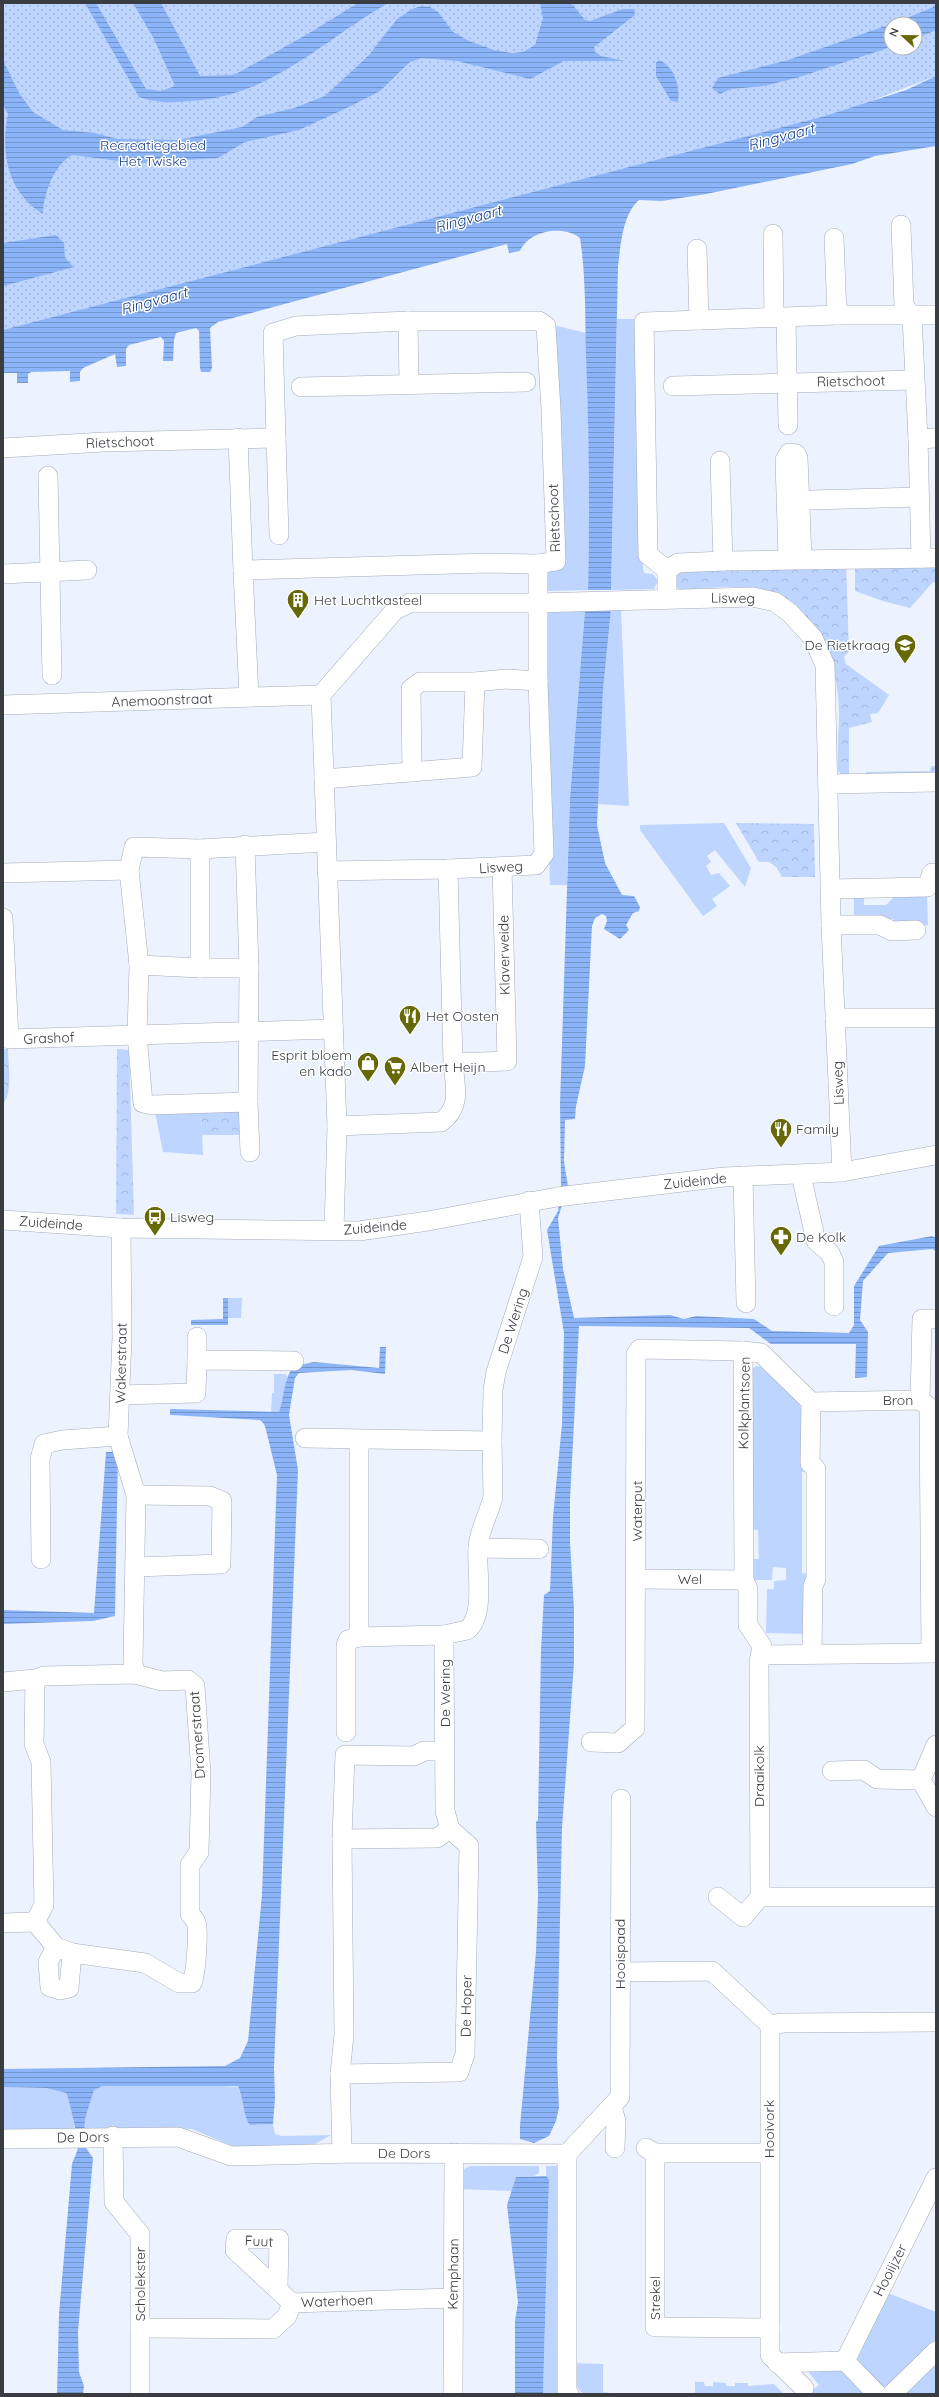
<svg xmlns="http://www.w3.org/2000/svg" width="939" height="2397" font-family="Quicksand,sans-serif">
<defs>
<pattern id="forest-crowns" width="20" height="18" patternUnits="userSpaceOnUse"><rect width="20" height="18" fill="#bdd5ff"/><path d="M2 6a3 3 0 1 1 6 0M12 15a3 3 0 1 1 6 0" fill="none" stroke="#a3b8dc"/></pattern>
<pattern id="park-dots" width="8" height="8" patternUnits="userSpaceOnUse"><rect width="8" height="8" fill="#bdd5ff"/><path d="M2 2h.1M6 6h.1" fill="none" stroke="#a3b8dc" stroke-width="1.8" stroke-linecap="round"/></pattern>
<pattern id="water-rules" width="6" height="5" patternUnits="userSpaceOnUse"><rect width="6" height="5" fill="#8bb4f9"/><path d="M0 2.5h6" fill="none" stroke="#7394cb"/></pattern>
</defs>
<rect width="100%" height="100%" fill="#edf3fe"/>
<g fill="#bdd5ff">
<path d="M617 319H635L643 567 644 573 653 574 658 581 654 589 611 590Z"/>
<path d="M553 325 586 333 590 495 588 590 548 591 544 585 549 565Z"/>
<path d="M611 609H621L629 806 597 804 603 690Z"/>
<path d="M585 610 570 798 567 883V885H550L543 612Z"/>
<path d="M724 823 751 868 745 887 715 850 707 856 711 862 706 866 711 875 719 873 730 886 712 899 717 906 703 916 640 830V825Z"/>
<path d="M927 894 928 925H896L893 919 854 918V896H864V905H886L896 895Z"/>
<path d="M201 1111 203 1155 163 1152 155 1112Z"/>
<path d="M228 1298H242L241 1318H228Z"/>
<path d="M756 1366 763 1367 799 1401 801 1408 810 1471 802 1472V1573L811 1575 808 1634 766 1633 767 1589H774V1581L786 1580V1568L773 1567 772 1580H751L748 1559H759L758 1530 747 1529 752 1369Z"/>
<path d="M274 1374H285L287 1376 284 1401 279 1412H271L272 1393H274Z"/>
<path d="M210 2085 238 2087C243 2097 244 2119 250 2125L273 2124 275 2134 282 2136 331 2135 308 2148 235 2147 192 2129 85 2131V2119L94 2090 103 2086Z"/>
<path d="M3 2087 46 2088 66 2093 75 2122 74 2131 3 2129Z"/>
<path d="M471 2166H539V2173L534 2176 516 2177 512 2191 459 2189C460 2179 459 2169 471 2166Z"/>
<path d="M546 2166H557L558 2388 563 2394H543L549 2179 546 2176Z"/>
<path d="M888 2293 936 2312V2340L889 2385 882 2387 857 2360Z"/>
<path d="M571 2363 603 2364V2392L617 2394H583L571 2380Z"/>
<path d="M936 2363V2394H904Z"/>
<path d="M839 2368 868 2394H807L819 2385 806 2369Z"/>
<path d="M695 2382H704L705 2386H713V2382L726 2383V2386H735V2383H748V2386L774 2384 784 2394H695Z"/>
</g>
<g fill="url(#forest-crowns)">
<path d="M936 562V583L933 582 910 608 883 601 855 591V563Z"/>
<path d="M846 564 849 651 844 657 846 664 889 695 878 713 870 714 872 722 849 728V774H841L838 771C837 750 839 730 839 710 839 659 811 596 755 588 732 585 702 589 679 589L676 587 675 567Z"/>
<path d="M931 766H936V777L866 779V772L930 771Z"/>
<path d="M736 823 814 824 815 877H782L776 867 769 862H759Z"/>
<path d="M3 1049H8C8 1061 13 1096 3 1103Z"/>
<path d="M117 1049 129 1050 134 1215 116 1214Z"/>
<path d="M242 1109 244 1135H202L201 1111Z"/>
</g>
<path fill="url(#park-dots)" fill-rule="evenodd" d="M3 3H936V76L876 99 806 132 3 342ZM891 24H915V48H891Z"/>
<g fill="url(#water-rules)">
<path d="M85 3H96L146 89 161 91 175 86 154 39 133 3H161L200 76 234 75 306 35 358 3H388C322 41 270 97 190 101 172 103 156 103 139 97Z"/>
<path d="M540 3H571L585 20 590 21 623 9H634L635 15 594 47 595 52 601 56 625 61H564L530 79 457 61 422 58 410 62 380 91 351 106 299 130 245 142 218 158 134 163 73 155C55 162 43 195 43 214 8 193 0 153 8 114L3 104V60L19 93 33 112 63 130 94 133 118 139 178 140 242 127 257 117 294 108 325 96 369 55 397 19 412 9 422 6 430 7 438 12 453 32 469 41 494 50 512 53 523 52 535 45 543 18Z"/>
<path d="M936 6V30L915 39V24H892Z"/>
<path d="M891 24V47L796 78 764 86 731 89 720 94 712 88 718 78 788 60Z"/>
<path d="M659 60C675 67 680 87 678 102L671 101 656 76V63Z"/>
<path d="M936 76V146L875 156 852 164 706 194 662 201 639 200C622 215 621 245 618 266L611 590H588C590 512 589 434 586 356 585 317 586 277 580 238 563 224 528 231 520 251L509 253 507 244 218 322 210 328 212 368 210 372H201L200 368 199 331 196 328 176 333 174 340 173 361H163L164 341 161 337 129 345 126 349V366L117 367 115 354 83 368 80 372V381L70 382V371L31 372 28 374V383H17V373H3V330L825 116 906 90Z"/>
<path d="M56 235 64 243 65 258 74 267 3 286V243Z"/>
<path d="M611 609 603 690 597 825 605 863 622 895 634 896 640 907 639 911 633 913 626 925 629 930 620 939 604 929 607 921 606 916 602 914 595 918 592 926 585 1066 576 1106 575 1119 565 1120 564 1162 568 1186 558 1218 563 1269 574 1318 670 1315 684 1319 696 1316 754 1319 772 1331 849 1333 854 1325V1286L879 1246 932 1236 936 1238V1251L932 1249 888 1253 863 1281 860 1320 868 1332 867 1377 855 1378 856 1344H771L749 1328 579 1326 570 1500V1542L574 1609V1663L562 1828 557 2058 559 2108 556 2121 549 2136 534 2143 520 2139V2126L536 1952 538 1895 536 1822 538 1820 541 1650 544 1595 550 1591 553 1517 562 1424 564 1333 547 1230 558 1211 561 1186 560 1104 570 798 585 610Z"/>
<path d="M223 1298H228V1325H191V1320L223 1319Z"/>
<path d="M380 1347H386L385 1374 351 1370 299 1373 295 1378 289 1415 298 1470 274 2068 275 2098 273 2124 250 2125C244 2119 243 2097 238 2086H103L94 2090 85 2119 84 2145 93 2158 78 2332 79 2372 84 2386 83 2394H57L59 2314 72 2164C74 2158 78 2151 78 2146 79 2140 69 2099 66 2093L46 2088 3 2087V2069L225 2066 240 2058 248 2041 262 1895 277 1475 266 1430 264 1424 260 1420 170 1415V1409L279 1412C285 1397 283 1379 294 1366L314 1362 379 1368Z"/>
<path d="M106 1452H118L115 1616 93 1621 3 1624V1610L94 1613Z"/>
<path d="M546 2176 549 2179 543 2394H515V2321L518 2302 507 2205 516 2177Z"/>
</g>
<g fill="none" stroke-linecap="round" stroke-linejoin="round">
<g stroke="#a4abb8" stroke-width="20">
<g id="minor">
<path d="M901 225 904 306 912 316 918 439 921 558"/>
<path d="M773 234 774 318"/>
<path d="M834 238 837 315"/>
<path d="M697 249 699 320"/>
<path d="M786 318 788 425"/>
<path d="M408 321 409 384"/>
<path d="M673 386 914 380"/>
<path d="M301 387 526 382"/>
<path d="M238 438 243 570"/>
<path d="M276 438 279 535"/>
<path d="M918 439 936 438"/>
<path d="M3 448 104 442 276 438 273 333 296 326 408 321H539L546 326 551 410 556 561 538 564 489 563 243 570 249 697"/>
<path d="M720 461 723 561 936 558"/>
<path d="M48 476 52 675"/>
<path d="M812 500 919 497"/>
<path d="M788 559 785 460 789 453 796 454 798 458 802 558"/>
<path d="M667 570 678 563 723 561"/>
<path d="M3 574 87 570"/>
<path d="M667 599V570L648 555 644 322 837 315H936"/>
<path d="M3 705 321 695"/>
<path d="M412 772 411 689 420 682H475L506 679 538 681"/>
<path d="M324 779 472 767 475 682"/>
<path d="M828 784 936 782"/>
<path d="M245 845 249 968 248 1102 250 1152"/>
<path d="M448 869 453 1063 507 1061 502 867"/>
<path d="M327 871 448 869 536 865 544 854 538 681V564"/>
<path d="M3 873 129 870"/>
<path d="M831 889 927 887 932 873"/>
<path d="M3 918 9 1039 332 1029"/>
<path d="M831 925H880L892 931 916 930"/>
<path d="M139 965 200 968V849"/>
<path d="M200 968H249"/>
<path d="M835 1018H936"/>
<path d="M248 1102 152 1105 143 1103 137 1035 139 965 129 870 134 847 200 849 326 842"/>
<path d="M337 1126 441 1122C462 1107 455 1086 453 1063"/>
<path d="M801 1175 816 1241 830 1253 834 1262V1306"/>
<path d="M743 1176 746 1303"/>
<path d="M3 1220 121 1228 359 1231 428 1221 557 1197 724 1177 842 1172 936 1155"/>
<path d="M121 1228 122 1337 118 1436 136 1495 133 1662 135 1674"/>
<path d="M334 1230 337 1126 321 695 395 610 410 603H537L753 597 775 602 790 613 813 638 825 665 831 925 842 1172"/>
<path d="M197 1337V1360"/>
<path d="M120 1395 196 1393 197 1360 294 1361"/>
<path d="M920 1400 922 1319H936"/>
<path d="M811 1402 920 1400 929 1407 931 1653"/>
<path d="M305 1438 492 1441"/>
<path d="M359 1441V1637L444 1635"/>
<path d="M136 1495 210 1496 222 1501 221 1564 136 1567"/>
<path d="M478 1548 539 1549"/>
<path d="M41 1559 40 1459 44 1444 62 1440 118 1436"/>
<path d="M637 1579 744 1580"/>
<path d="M762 1655 936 1653"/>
<path d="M3 1682 35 1679 44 1676 135 1674 162 1681 188 1680 195 1686 201 1774 199 1852 190 1865V1914C191 1916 195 1919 196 1922 199 1931 196 1974 192 1983H179L145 1963 72 1953 56 1947 35 1922 44 1905 41 1762 34 1744 35 1679"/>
<path d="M346 1732V1645L348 1640 359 1637"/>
<path d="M591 1742 618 1743 635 1728 636 1354 640 1349 743 1351"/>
<path d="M936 1745 921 1780 936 1807"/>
<path d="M832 1771 864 1770 877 1779 921 1780"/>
<path d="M342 1839 437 1838 450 1829"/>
<path d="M718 1897 743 1917 760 1897 759 1662 762 1646 748 1625V1589L744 1580 743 1351 761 1353 811 1402 810 1463 816 1469V1579L813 1586 812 1653"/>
<path d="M760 1897H936"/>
<path d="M3 1923 35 1922"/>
<path d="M56 1947 48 1962 50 1987 60 1990 69 1988 72 1953"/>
<path d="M620 1972 712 1971 770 2025V2355L804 2388"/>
<path d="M770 2025 783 2023 936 2022"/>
<path d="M340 2074 459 2072 465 2054 469 1846 450 1829 445 1811 444 1635 467 1630C486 1616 476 1569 478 1547 479 1530 489 1514 493 1497L492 1441 493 1390 496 1372 533 1257 529 1201"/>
<path d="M612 2107 616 2121 615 2148"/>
<path d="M113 2136 114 2202 140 2234V2394"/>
<path d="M3 2139 178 2137 231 2156 354 2153 567 2154"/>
<path d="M646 2148 655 2153H769"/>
<path d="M342 2153 340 2074 344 2035 342 1839 345 1755 414 1756 424 1751H444"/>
<path d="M655 2153V2327L770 2328"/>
<path d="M567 2154 620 2097 621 1799"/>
<path d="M567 2154V2391L569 2394"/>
<path d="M278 2289 279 2239H236L235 2250 292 2303"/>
<path d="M140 2328 273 2329 287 2316 292 2303 453 2298"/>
<path d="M845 2361 936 2178"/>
<path d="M777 2363 845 2361 877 2394"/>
<path d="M453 2394 454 2153"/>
<path d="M892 2394 936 2351"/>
</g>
</g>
<use href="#minor" stroke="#fff" stroke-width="19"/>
</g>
<defs>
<g id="building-pin" transform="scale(1.15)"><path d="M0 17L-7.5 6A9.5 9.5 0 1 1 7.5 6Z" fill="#676907" stroke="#fff"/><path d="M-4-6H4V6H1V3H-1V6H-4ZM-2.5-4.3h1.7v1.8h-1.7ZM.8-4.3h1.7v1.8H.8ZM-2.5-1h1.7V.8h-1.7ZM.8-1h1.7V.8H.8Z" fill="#fff"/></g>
<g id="school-pin" transform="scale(1.15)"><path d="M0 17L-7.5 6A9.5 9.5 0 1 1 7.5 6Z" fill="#676907" stroke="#fff"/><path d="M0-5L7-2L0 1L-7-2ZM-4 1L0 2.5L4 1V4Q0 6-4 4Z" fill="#fff"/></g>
<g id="restaurant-pin" transform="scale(1.15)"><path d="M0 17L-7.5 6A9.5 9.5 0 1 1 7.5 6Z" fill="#676907" stroke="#fff"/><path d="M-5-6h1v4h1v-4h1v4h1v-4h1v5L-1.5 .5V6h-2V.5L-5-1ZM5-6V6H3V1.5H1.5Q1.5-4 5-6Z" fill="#fff"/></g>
<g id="shop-pin" transform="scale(1.15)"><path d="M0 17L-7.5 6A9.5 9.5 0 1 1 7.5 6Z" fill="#676907" stroke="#fff"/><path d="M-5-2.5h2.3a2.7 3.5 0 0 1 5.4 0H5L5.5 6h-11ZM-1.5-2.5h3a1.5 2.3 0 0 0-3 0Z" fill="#fff"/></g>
<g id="supermarket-pin" transform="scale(1.15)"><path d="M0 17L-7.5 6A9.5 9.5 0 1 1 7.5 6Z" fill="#676907" stroke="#fff"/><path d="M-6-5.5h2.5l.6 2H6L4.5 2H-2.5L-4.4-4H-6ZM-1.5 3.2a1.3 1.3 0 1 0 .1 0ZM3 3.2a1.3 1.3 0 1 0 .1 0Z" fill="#fff"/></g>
<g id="bus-pin" transform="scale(1.15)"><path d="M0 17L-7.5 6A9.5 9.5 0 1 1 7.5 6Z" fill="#676907" stroke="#fff"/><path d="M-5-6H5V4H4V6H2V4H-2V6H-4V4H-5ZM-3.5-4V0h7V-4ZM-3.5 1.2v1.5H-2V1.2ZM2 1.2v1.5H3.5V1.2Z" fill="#fff"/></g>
<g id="pharmacy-pin" transform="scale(1.15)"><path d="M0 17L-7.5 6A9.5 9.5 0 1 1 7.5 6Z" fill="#676907" stroke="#fff"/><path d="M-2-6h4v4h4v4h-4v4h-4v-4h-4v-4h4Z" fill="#fff"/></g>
</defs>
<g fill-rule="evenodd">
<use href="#building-pin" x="298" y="600"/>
<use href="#school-pin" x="905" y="645"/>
<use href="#restaurant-pin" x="410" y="1016"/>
<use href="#shop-pin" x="368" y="1063"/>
<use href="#supermarket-pin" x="395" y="1067"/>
<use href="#restaurant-pin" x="781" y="1129"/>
<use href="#bus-pin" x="155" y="1217"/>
<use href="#pharmacy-pin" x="781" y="1237"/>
</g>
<g text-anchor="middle" stroke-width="3" stroke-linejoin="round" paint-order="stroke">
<g font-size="14" fill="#164191" stroke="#fff">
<text x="153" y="150">Recreatiegebied<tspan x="153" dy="16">Het Twiske</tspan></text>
</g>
<g font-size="14" fill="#393c41" stroke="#fff">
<text transform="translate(851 381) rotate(-1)" y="5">Rietschoot</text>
<text transform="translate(120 442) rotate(-2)" y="5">Rietschoot</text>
<text transform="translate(554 518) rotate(-92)" y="5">Rietschoot</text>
<text transform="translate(733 598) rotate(1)" y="5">Lisweg</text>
<text transform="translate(162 700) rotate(-2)" y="5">Anemoonstraat</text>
<text transform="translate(501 867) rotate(-3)" y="5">Lisweg</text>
<text transform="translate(504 955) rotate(-91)" y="5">Klaverweide</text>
<text transform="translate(49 1038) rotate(-2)" y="5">Grashof</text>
<text transform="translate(838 1083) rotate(-92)" y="5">Lisweg</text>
<text transform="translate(695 1181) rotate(-6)" y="5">Zuideinde</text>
<text transform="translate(51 1223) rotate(4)" y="5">Zuideinde</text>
<text transform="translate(375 1227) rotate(-5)" y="5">Zuideinde</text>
<text transform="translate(513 1321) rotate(-72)" y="5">De Wering</text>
<text transform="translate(121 1363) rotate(-89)" y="5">Wakerstraat</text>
<text x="898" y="1405">Bron</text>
<text transform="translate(744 1403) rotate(-89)" y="5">Kolkplantsoen</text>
<text transform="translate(637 1511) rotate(-90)" y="5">Waterput</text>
<text x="690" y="1584">Wel</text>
<text transform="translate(445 1693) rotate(-90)" y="5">De Wering</text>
<text transform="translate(197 1735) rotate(-94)" y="5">Dromerstraat</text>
<text transform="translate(759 1776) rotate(-90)" y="5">Draaikolk</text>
<text transform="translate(620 1954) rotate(-90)" y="5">Hooispaad</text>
<text transform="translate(466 2006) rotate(-89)" y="5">De Hoper</text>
<text transform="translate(769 2129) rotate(-90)" y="5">Hooivork</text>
<text transform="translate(83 2137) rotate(-1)" y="5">De Dors</text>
<text x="404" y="2158">De Dors</text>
<text transform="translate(259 2241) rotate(3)" y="5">Fuut</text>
<text transform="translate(890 2270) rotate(-63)" y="5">Hooiijzer</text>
<text transform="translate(453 2274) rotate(-89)" y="5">Kemphaan</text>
<text transform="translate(140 2284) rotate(-90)" y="5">Scholekster</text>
<text transform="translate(655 2298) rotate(-90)" y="5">Strekel</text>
<text transform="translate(337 2301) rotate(-2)" y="5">Waterhoen</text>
</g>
<g font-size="14" fill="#393c41" stroke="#fff" text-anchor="start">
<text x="314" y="605">Het Luchtkasteel</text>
<text x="890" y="650" text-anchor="end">De Rietkraag</text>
<text x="426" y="1021">Het Oosten</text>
<text x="352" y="1060" text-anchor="end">Esprit bloem<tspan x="352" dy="16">en kado</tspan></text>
<text x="410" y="1072">Albert Heijn</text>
<text x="796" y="1134">Family</text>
<text x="170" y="1222">Lisweg</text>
<text x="796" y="1242">De Kolk</text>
</g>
<g font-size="15" font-style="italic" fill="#123e8c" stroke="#fff">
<text transform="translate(781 137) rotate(-15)" y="5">Ringvaart</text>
<text transform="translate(468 219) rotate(-15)" y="5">Ringvaart</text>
<text transform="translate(154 301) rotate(-15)" y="5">Ringvaart</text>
</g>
</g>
<rect width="939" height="2397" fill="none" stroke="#393c41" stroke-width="8"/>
<g transform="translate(903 36) rotate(292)"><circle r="19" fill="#ffffff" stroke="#b0b1b3"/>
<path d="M0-3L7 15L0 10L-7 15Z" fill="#676907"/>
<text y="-6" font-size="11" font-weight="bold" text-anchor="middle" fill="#393c41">N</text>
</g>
</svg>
